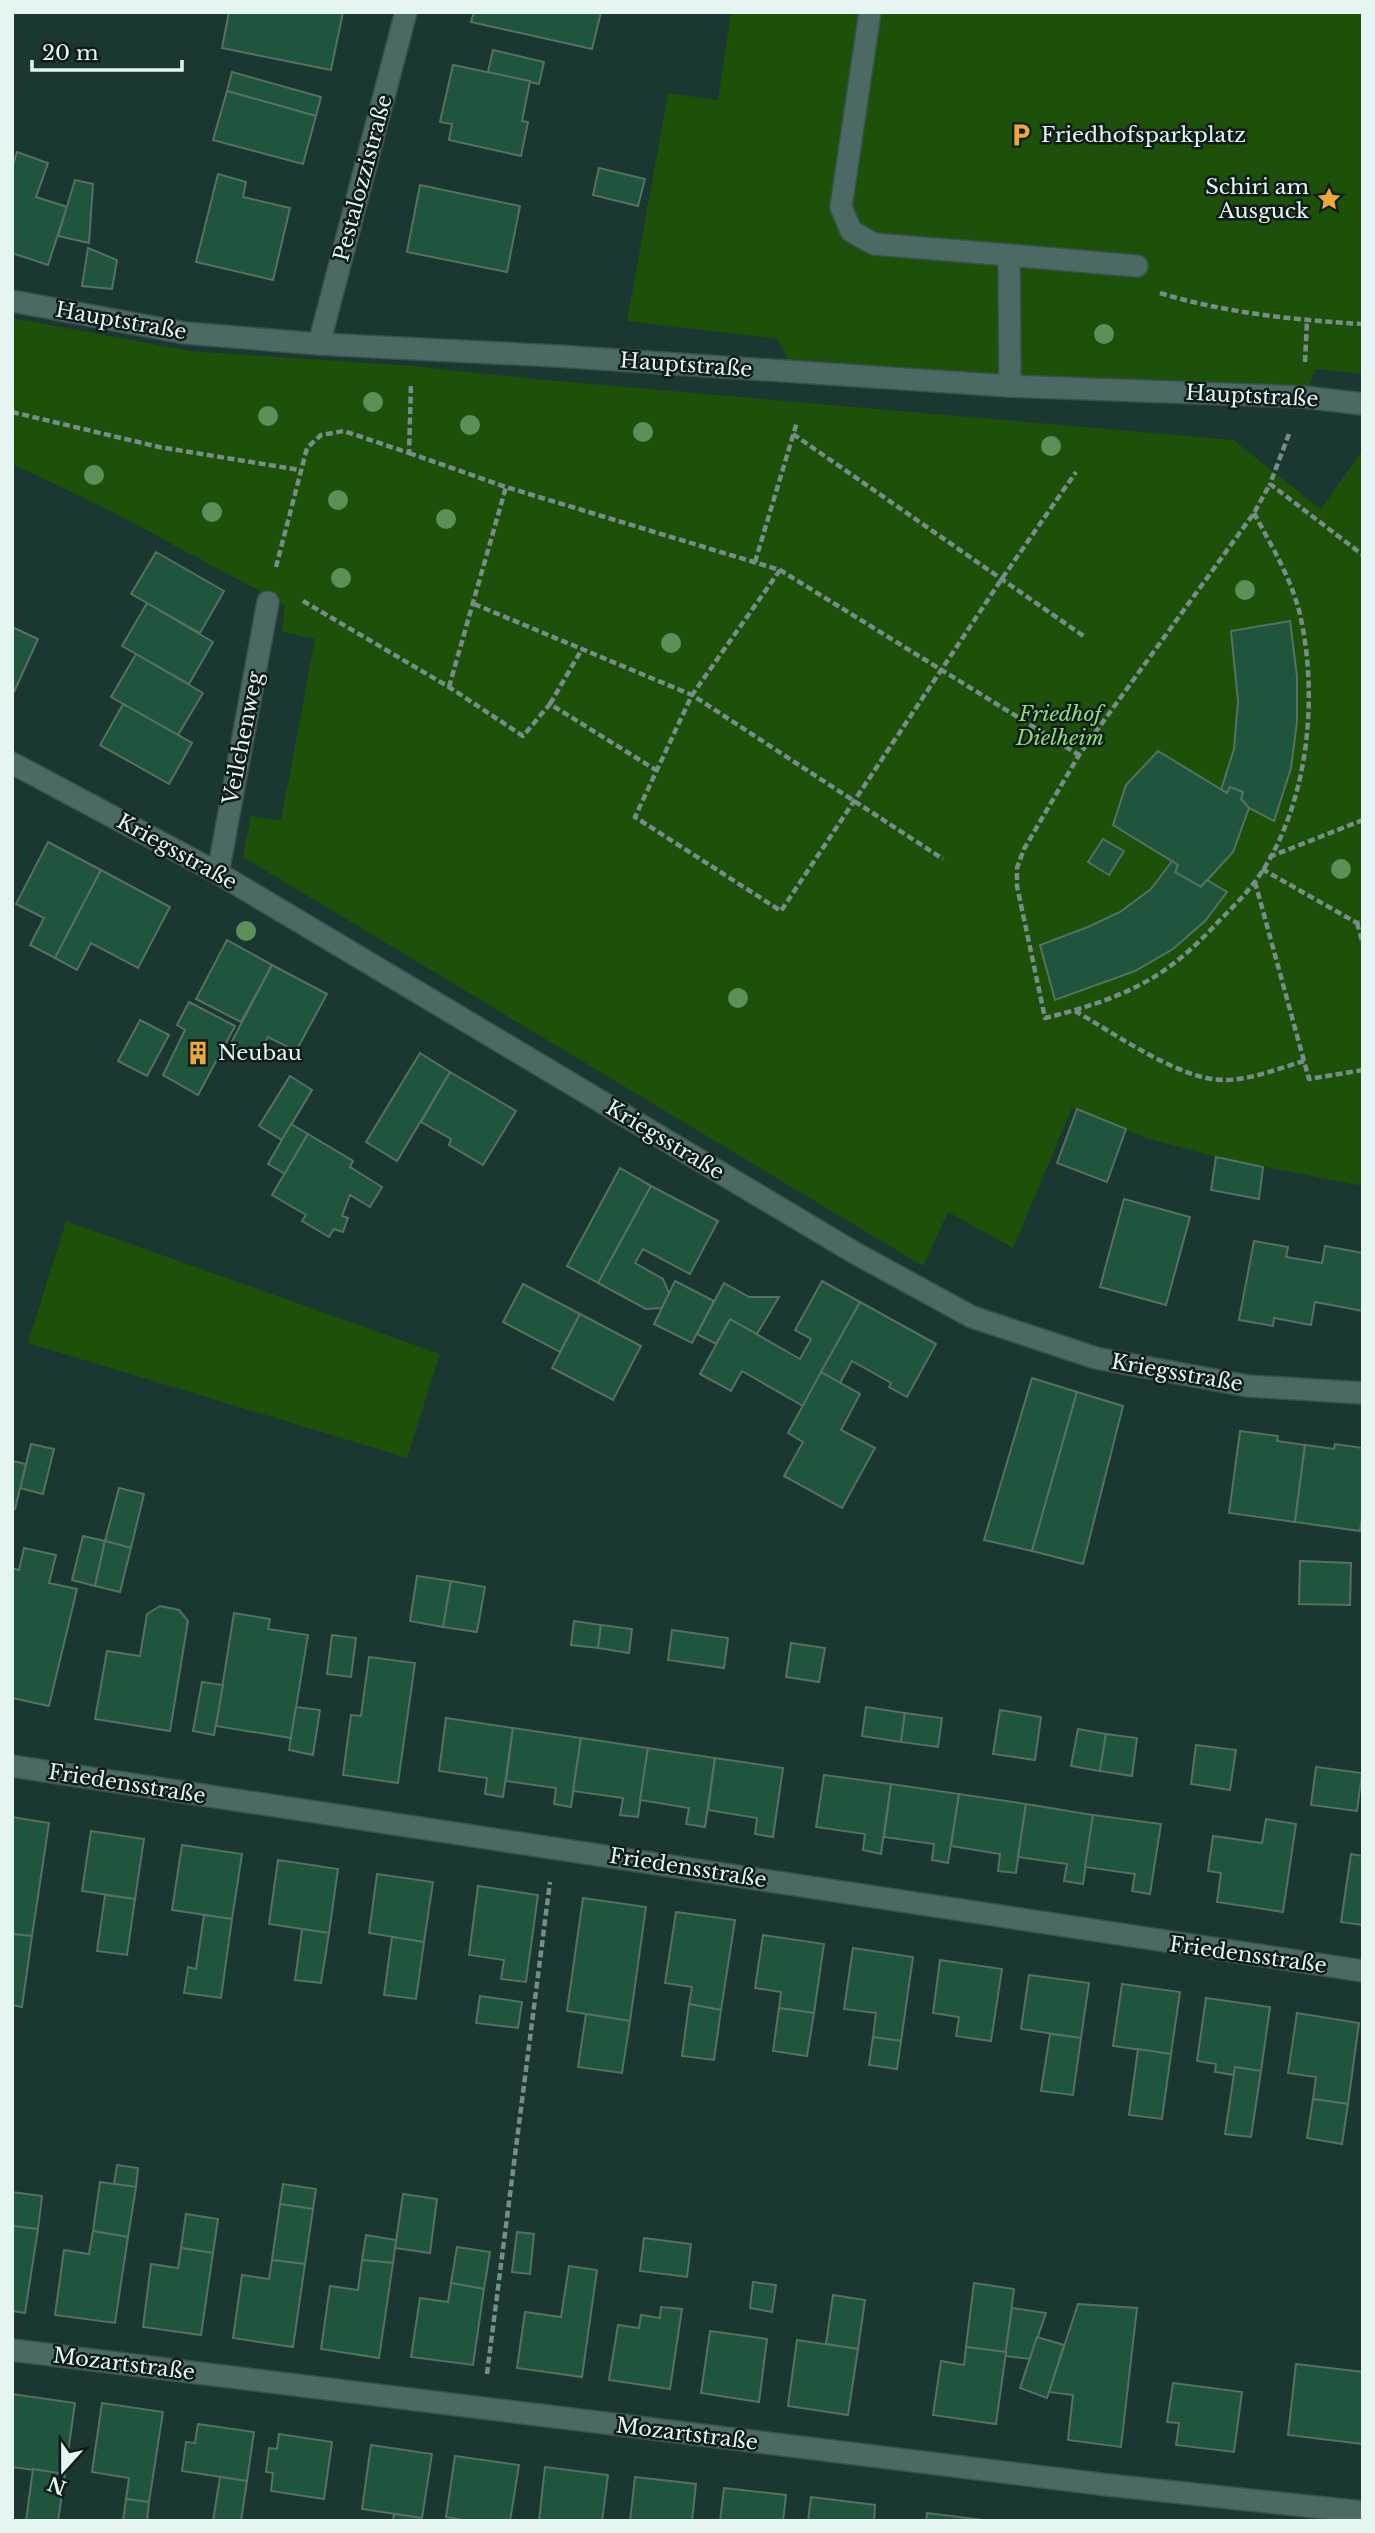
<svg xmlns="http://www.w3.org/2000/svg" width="1375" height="2533" font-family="'Libre Baskerville',serif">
<rect width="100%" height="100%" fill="#1b3732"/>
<g fill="#1d5008">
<path d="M731 12H1363V374L1316 369 1304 397 795 373 778 339 627 321 668 93 718 100Z"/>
<path d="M12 318 191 351 412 366 534 379 1233 440 1321 509 1363 449V1186L1216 1157 1146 1138 1072 1108 1013 1248 948 1212 923 1266 243 857 251 816 281 821 315 639 282 632 285 605 109 510 12 464Z"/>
<path d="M66 1221 440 1354 407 1458 28 1343Z"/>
</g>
<g fill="#1e553c" stroke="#587062" stroke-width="2">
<path d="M229 12H343L331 70 222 48Z"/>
<path d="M474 12H601L592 49 471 22Z"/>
<path d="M493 50 544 62 539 84 488 72Z"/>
<path d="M453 65 530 81 522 121 528 122 521 156 449 140 452 124 440 122Z"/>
<path d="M232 72 321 97 316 116 227 91Z"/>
<path d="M227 91 316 116 303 164 213 140Z"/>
<path d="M17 152 48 163 36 197 67 207 48 265 12 253V168Z"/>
<path d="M599 168 645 179 638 206 593 195Z"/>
<path d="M218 174 246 182 243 197 290 208 273 280 196 262Z"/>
<path d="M75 180 93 184 89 243 58 236Z"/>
<path d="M420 185 520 206 507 272 407 252Z"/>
<path d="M88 248 117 260 112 289 82 286Z"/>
<path d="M156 552 224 591 200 633 131 594Z"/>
<path d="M147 603 213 642 189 684 122 646Z"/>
<path d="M1290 621 1297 676V722L1291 768 1274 821 1249 808 1241 799 1243 792 1230 787 1227 793 1221 790 1234 749 1238 701 1231 631Z"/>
<path d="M12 627 38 639 14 692H12Z"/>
<path d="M136 654 203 693 178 735 111 697Z"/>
<path d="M123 704 192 743 169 784 100 745Z"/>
<path d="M1158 751 1227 793 1230 787 1243 792 1241 799 1249 808 1233 852 1201 887 1175 872 1178 865 1113 825 1126 785Z"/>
<path d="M1103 839 1124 851 1109 875 1088 862Z"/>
<path d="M48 842 101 870 55 958 30 945 44 918 16 904Z"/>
<path d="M1172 861 1178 865 1175 872 1201 887 1207 880 1227 892 1205 921 1173 949 1135 971 1055 1000 1040 945 1088 927 1120 912 1151 889Z"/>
<path d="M101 870 170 907 138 968 91 943 77 970 55 958Z"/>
<path d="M227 940 272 965 241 1022 196 999Z"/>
<path d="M272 965 327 994 296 1051 268 1037 256 1058 230 1045Z"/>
<path d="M189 1002 235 1026 198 1095 163 1075 185 1030 177 1025Z"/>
<path d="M140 1020 169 1035 147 1076 118 1061Z"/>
<path d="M420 1053 450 1072 397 1161 366 1142Z"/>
<path d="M450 1072 516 1111 483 1165 449 1145 451 1139 421 1122Z"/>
<path d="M290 1076 312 1090 282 1140 259 1126Z"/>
<path d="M1077 1109 1126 1129 1107 1182 1057 1163Z"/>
<path d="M291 1124 308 1134 285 1174 268 1164Z"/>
<path d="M308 1134 353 1161 350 1167 382 1187 370 1207 350 1195 342 1216 348 1218 343 1232 334 1229 329 1237 302 1221 306 1215 272 1195Z"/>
<path d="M1216 1157 1263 1167 1259 1199 1211 1190Z"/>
<path d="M620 1168 651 1186 598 1283 567 1266Z"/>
<path d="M651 1186 718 1221 690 1274 643 1249 635 1263 663 1279 669 1293 662 1308 646 1309 598 1283Z"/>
<path d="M1124 1199 1190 1217 1166 1305 1100 1287Z"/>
<path d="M1254 1241 1288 1247 1286 1257 1322 1263 1325 1246 1363 1253V1311L1315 1302 1311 1325 1274 1318 1273 1326 1239 1320Z"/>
<path d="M675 1281 714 1301 692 1343 654 1324Z"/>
<path d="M822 1281 860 1302 803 1406 742 1371 731 1391 700 1374 730 1319 800 1359 811 1339 795 1330Z"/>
<path d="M724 1283 749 1297H779L757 1334 730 1319 716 1344 697 1334Z"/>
<path d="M523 1284 580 1314 560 1352 503 1322Z"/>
<path d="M860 1302 936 1344 907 1397 889 1387 891 1383 852 1361 840 1383 821 1372Z"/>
<path d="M580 1314 641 1346 613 1400 552 1368Z"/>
<path d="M821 1372 860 1394 841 1430 875 1448 842 1508 784 1476 803 1442 788 1433Z"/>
<path d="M1032 1378 1077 1392 1032 1551 984 1540Z"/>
<path d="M1077 1392 1123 1406 1083 1564 1032 1551Z"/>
<path d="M1240 1431 1278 1436 1277 1441 1305 1445 1295 1522 1229 1513Z"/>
<path d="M31 1444 54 1449 43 1494 20 1488Z"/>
<path d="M1335 1444 1363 1448V1510L1360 1531 1295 1522 1305 1445 1334 1449Z"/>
<path d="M12 1461 26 1464 15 1509H12Z"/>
<path d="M119 1488 144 1494 131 1548 105 1541Z"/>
<path d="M83 1536 105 1541 95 1586 72 1580Z"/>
<path d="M105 1541 131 1548 120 1592 95 1586Z"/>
<path d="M24 1548 56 1555 49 1583 77 1589 49 1706 12 1698V1568L19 1570Z"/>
<path d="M1300 1561 1351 1563 1350 1605 1299 1604Z"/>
<path d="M417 1576 451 1581 443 1627 410 1621Z"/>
<path d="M451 1581 485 1587 477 1632 443 1627Z"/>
<path d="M160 1606 179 1610 188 1621 170 1731 95 1719 107 1651 140 1656 147 1614Z"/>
<path d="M234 1613 270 1619 268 1629 308 1635 291 1738 216 1726Z"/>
<path d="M574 1621 601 1625 598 1648 571 1645Z"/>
<path d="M601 1625 632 1629 629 1653 598 1648Z"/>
<path d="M672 1630 728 1638 724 1668 668 1660Z"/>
<path d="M332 1635 356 1638 351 1677 327 1674Z"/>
<path d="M791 1643 825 1648 819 1682 786 1677Z"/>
<path d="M369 1657 415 1663 398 1783 343 1775 351 1715 361 1716Z"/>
<path d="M202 1682 223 1685 214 1735 193 1731Z"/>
<path d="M296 1707 320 1710 313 1755 289 1750Z"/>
<path d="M866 1707 905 1713 901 1742 862 1736Z"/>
<path d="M1000 1710 1041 1717 1035 1760 993 1754Z"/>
<path d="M905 1713 942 1718 938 1747 901 1742Z"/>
<path d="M446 1718 513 1728 503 1797 485 1794 487 1778 439 1771Z"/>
<path d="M513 1728 581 1738 571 1807 554 1804 556 1788 506 1781Z"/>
<path d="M1078 1729 1106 1734 1100 1771 1071 1766Z"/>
<path d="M1106 1734 1137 1738 1132 1776 1100 1771Z"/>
<path d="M581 1738 648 1748 638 1817 620 1815 623 1798 573 1791Z"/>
<path d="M1196 1745 1236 1750 1230 1790 1191 1784Z"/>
<path d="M648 1748 715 1758 705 1827 686 1824 689 1808 640 1800Z"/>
<path d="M715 1758 783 1768 773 1837 755 1834 757 1818 708 1810Z"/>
<path d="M1316 1767 1362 1773 1357 1811 1311 1805Z"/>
<path d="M824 1775 891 1784 881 1854 863 1850 865 1834 816 1827Z"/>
<path d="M891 1784 959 1794 948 1863 932 1860 934 1844 884 1837Z"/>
<path d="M959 1794 1026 1804 1016 1873 998 1871 1000 1854 951 1846Z"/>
<path d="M1026 1804 1093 1815 1083 1884 1064 1881 1067 1864 1018 1857Z"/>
<path d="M1093 1815 1161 1824 1150 1894 1132 1891 1135 1874 1085 1867Z"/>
<path d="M12 1817 49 1823 32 1936 12 1934Z"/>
<path d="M1266 1819 1296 1824 1283 1912 1217 1902 1221 1873 1208 1871 1213 1836 1262 1843Z"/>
<path d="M91 1831 144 1839 135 1899 82 1891Z"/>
<path d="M182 1845 242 1854 232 1919 172 1910Z"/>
<path d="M1351 1854 1363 1856V1925L1341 1922Z"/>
<path d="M278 1860 338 1869 329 1933 269 1924Z"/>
<path d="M377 1874 433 1882 424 1942 369 1933Z"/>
<path d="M478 1886 538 1895 526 1982 501 1979 504 1960 469 1955Z"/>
<path d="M105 1895 135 1899 127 1955 97 1951Z"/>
<path d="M583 1898 646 1907 630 2021 567 2011Z"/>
<path d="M676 1912 735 1920 721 2010 689 2004 692 1987 665 1983Z"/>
<path d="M204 1915 232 1919 221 1998 184 1993 188 1967 196 1969Z"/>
<path d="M302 1929 329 1933 321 1983 295 1980Z"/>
<path d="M12 1934 32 1936 22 2007 12 2005Z"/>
<path d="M763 1935 824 1944 814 2013 779 2008 781 1992 755 1988Z"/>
<path d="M392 1937 424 1942 416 1999 384 1995Z"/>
<path d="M853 1948 913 1957 901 2041 873 2037 876 2013 844 2009Z"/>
<path d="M940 1960 1002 1969 991 2041 956 2036 959 2017 933 2013Z"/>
<path d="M1029 1975 1089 1983 1081 2038 1021 2029Z"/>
<path d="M1122 1984 1180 1992 1171 2054 1113 2046Z"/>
<path d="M480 1996 522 2002 518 2028 476 2023Z"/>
<path d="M1206 1998 1270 2007 1261 2071 1235 2067 1234 2075 1215 2072 1216 2064 1197 2061Z"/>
<path d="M689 2004 721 2010 714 2060 682 2056Z"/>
<path d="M779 2008 814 2013 807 2056 773 2051Z"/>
<path d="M1297 2013 1359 2023 1348 2104 1313 2099 1316 2077 1288 2073Z"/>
<path d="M586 2014 630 2021 622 2073 578 2067Z"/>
<path d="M1050 2034 1081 2038 1073 2095 1041 2091Z"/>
<path d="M873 2037 901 2041 897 2069 869 2065Z"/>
<path d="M1138 2049 1171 2054 1162 2119 1129 2115Z"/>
<path d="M1235 2067 1261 2071 1251 2137 1225 2134Z"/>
<path d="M1313 2099 1348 2104 1342 2144 1307 2138Z"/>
<path d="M117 2165 138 2168 136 2187 114 2184Z"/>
<path d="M100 2182 136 2187 128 2237 93 2231Z"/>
<path d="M283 2184 316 2189 313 2209 280 2204Z"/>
<path d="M12 2192 42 2196 38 2229 12 2226Z"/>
<path d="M403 2194 437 2199 430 2253 395 2248Z"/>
<path d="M280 2204 313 2209 305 2264 272 2260Z"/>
<path d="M186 2214 218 2219 213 2253 181 2248Z"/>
<path d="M12 2226 38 2229 25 2313 12 2311Z"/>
<path d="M93 2231 128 2237 115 2323 55 2315 64 2250 89 2254Z"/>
<path d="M517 2232 534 2234 530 2274 512 2272Z"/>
<path d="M366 2235 396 2240 393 2263 362 2260Z"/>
<path d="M644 2238 691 2244 687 2277 640 2271Z"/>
<path d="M457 2247 490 2252 484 2289 451 2283Z"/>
<path d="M181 2248 213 2253 201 2335 143 2327 151 2264 178 2268Z"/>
<path d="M272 2260 305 2264 293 2347 233 2338 242 2275 269 2279Z"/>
<path d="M362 2260 393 2263 379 2358 321 2349 330 2286 358 2290Z"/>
<path d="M569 2266 597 2270 582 2377 517 2368 525 2312 561 2317Z"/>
<path d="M753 2282 776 2285 772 2312 750 2308Z"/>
<path d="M451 2283 484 2289 473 2365 411 2357 420 2298 448 2302Z"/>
<path d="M974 2283 1014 2289 1006 2352 966 2347Z"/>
<path d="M833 2295 865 2300 858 2349 826 2344Z"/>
<path d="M1078 2304 1137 2308 1121 2447 1068 2440 1073 2395 1049 2392Z"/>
<path d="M661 2307 682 2309 670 2389 609 2380 618 2325 639 2328 641 2315 660 2318Z"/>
<path d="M1012 2308 1046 2313 1030 2359 1005 2356Z"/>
<path d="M710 2331 767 2339 759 2402 701 2393Z"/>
<path d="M1037 2337 1064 2345 1047 2398 1020 2388Z"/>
<path d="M797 2340 858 2349 848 2415 788 2406Z"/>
<path d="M966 2347 1006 2352 996 2424 933 2415 941 2361 964 2365Z"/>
<path d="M1296 2364 1363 2372V2444L1288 2435Z"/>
<path d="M1173 2383 1242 2392 1234 2452 1176 2445 1179 2423 1167 2422Z"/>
<path d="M12 2394 75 2403 65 2474 12 2467Z"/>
<path d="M102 2403 163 2412 149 2502 126 2499 129 2478 92 2472Z"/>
<path d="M198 2424 254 2432 247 2481 182 2471 186 2442 195 2443Z"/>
<path d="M279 2434 332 2442 324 2499 271 2491 273 2473 266 2472 269 2448 277 2449Z"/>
<path d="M371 2445 432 2454 422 2518 362 2509Z"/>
<path d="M455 2456 519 2465 510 2521H468L446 2517Z"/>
<path d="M545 2467 608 2475 602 2521H539Z"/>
<path d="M33 2469 65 2474 58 2521H26Z"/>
<path d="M220 2477 247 2481 241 2521H213Z"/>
<path d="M635 2477 696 2484 692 2521H630Z"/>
<path d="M724 2488 786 2495 783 2521H720Z"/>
<path d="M811 2497 875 2505 874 2521H808Z"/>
<path d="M126 2499 149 2502 147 2521H123Z"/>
<path d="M927 2513 991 2521H926Z"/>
<path d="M394 2514 422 2518V2521H393Z"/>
</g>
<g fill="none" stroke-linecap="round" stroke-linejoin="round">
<g stroke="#38524e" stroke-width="24">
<g id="lane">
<path d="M870 12 841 207 851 231 874 244 1009 255 1010 386"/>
<path d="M1009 255 1137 266"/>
</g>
</g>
<g stroke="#38524e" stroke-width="24">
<g id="street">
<path d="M319 344 406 12"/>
<path d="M12 763 218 873 855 1253 972 1317 1096 1358 1248 1386 1363 1393"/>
<path d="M218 873 268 602"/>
<path d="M12 1766 1363 1971"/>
<path d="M12 2350 1108 2485 1363 2512"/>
</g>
</g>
<g stroke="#38524e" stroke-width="24">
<path id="secondary" d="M12 301 185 333 319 344 557 356 1010 386 1304 397 1363 404"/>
</g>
<g stroke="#768d89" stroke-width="4.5" stroke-dasharray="7 3.5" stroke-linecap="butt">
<path d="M1160 293C1225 313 1295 320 1363 324"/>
<path d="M1305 362 1307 321"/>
<path d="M12 412 159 447 300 470"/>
<path d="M793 434 1085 637"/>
<path d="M1289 434 1270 484 1363 555"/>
<path d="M409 453 506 487 780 570 1079 755"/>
<path d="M1254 513C1272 547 1293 581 1301 619 1319 704 1307 812 1254 883 1243 897 1230 910 1218 922 1200 942 1177 963 1154 977 1121 997 1082 1009 1045 1018L1017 886V868L1024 849 1079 755 1254 513 1270 484"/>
<path d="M755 562 797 422"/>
<path d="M276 567 307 448 321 435 344 431 409 453 411 384"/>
<path d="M780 570 692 695 635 817 781 911 1001 580 1076 472"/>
<path d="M303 601 449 687 523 736 550 704 656 770"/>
<path d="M474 604 692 695 943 859"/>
<path d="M449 687 506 487"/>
<path d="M550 704 582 649"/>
<path d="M1269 857 1363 820"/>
<path d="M1262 869 1357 923 1363 922"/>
<path d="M1255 882 1304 1061"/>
<path d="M1357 923 1363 944"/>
<path d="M1075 1011C1114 1033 1181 1081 1225 1080 1251 1080 1279 1068 1304 1061L1309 1079 1363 1070"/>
<path d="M487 2374 550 1882"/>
</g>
<use href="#lane" stroke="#4c6a64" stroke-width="21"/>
<use href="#street" stroke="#4c6a64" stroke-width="21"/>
<use href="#secondary" stroke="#4c6a64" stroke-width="21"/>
</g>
<g fill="#5b9159">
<circle cx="1104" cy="334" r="10"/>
<circle cx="373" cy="402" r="10"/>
<circle cx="268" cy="416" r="10"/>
<circle cx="470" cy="425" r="10"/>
<circle cx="643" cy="432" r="10"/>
<circle cx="1051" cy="446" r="10"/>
<circle cx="94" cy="475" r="10"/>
<circle cx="338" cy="500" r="10"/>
<circle cx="212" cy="512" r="10"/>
<circle cx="446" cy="519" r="10"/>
<circle cx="341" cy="578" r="10"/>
<circle cx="1245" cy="590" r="10"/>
<circle cx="671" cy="643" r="10"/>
<circle cx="1341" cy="869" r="10"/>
<circle cx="246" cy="931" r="10"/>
<circle cx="738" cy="998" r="10"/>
</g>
<defs>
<g id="parking-bare" transform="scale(1.89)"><path d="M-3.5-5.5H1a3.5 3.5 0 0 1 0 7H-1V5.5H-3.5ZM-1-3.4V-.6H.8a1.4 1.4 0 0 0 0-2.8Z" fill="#eda83c" stroke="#101c1a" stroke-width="2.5" paint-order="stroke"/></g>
<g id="sight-bare" transform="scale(1.89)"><path d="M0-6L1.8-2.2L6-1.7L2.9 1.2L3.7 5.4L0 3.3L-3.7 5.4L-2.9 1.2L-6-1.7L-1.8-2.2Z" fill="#eda83c" stroke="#101c1a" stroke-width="2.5" paint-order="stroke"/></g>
<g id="building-bare" transform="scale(1.89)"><path d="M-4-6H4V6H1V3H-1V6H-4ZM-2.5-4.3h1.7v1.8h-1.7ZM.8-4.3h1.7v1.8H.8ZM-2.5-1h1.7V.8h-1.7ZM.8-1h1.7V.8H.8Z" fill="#eda83c" stroke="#101c1a" stroke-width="2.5" paint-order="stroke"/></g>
</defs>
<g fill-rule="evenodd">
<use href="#parking-bare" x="1021" y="135"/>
<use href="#sight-bare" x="1329" y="199"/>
<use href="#building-bare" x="198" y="1053"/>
</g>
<g text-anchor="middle" stroke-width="5" stroke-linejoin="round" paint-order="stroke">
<g font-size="21" fill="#e5f6f2" stroke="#101c1a" text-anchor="start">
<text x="1041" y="142">Friedhofsparkplatz</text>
<text x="1309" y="194" text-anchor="end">Schiri am<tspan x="1309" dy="24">Ausguck</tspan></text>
<text x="218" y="1060">Neubau</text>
</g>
<g font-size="21" fill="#e5f6f2" stroke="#101c1a">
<text transform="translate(363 178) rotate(-75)" y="7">Pestalozzistraße</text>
<text transform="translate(121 321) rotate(10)" y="7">Hauptstraße</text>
<text transform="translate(686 365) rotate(4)" y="7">Hauptstraße</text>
<text transform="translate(1252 396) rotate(3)" y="7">Hauptstraße</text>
<text transform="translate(243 738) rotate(-79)" y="7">Veilchenweg</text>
<text transform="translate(177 852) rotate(29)" y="7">Kriegsstraße</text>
<text transform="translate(665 1140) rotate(31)" y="7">Kriegsstraße</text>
<text transform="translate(1177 1373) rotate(10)" y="7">Kriegsstraße</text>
<text transform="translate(127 1784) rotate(9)" y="7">Friedensstraße</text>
<text transform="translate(688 1868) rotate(9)" y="7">Friedensstraße</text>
<text transform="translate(1248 1955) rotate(8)" y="7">Friedensstraße</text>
<text transform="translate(124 2364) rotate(7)" y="7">Mozartstraße</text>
<text transform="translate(687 2434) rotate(7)" y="7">Mozartstraße</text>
</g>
<g font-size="21" font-style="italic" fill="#8fda79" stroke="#101c1a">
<text x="1060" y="721">Friedhof<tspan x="1060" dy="24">Dielheim</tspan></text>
</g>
</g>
<rect width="1375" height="2533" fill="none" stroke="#e5f6f2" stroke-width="28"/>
<g transform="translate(63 2470) rotate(201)" stroke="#101c1a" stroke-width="5" paint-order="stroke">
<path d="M0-5L12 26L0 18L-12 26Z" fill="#e5f6f2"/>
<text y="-10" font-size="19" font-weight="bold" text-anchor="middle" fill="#e5f6f2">N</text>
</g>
<path d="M32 60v10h150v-10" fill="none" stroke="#e5f6f2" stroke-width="3.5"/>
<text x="42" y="60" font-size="21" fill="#e5f6f2" stroke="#101c1a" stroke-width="5" paint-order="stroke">20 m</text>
</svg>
